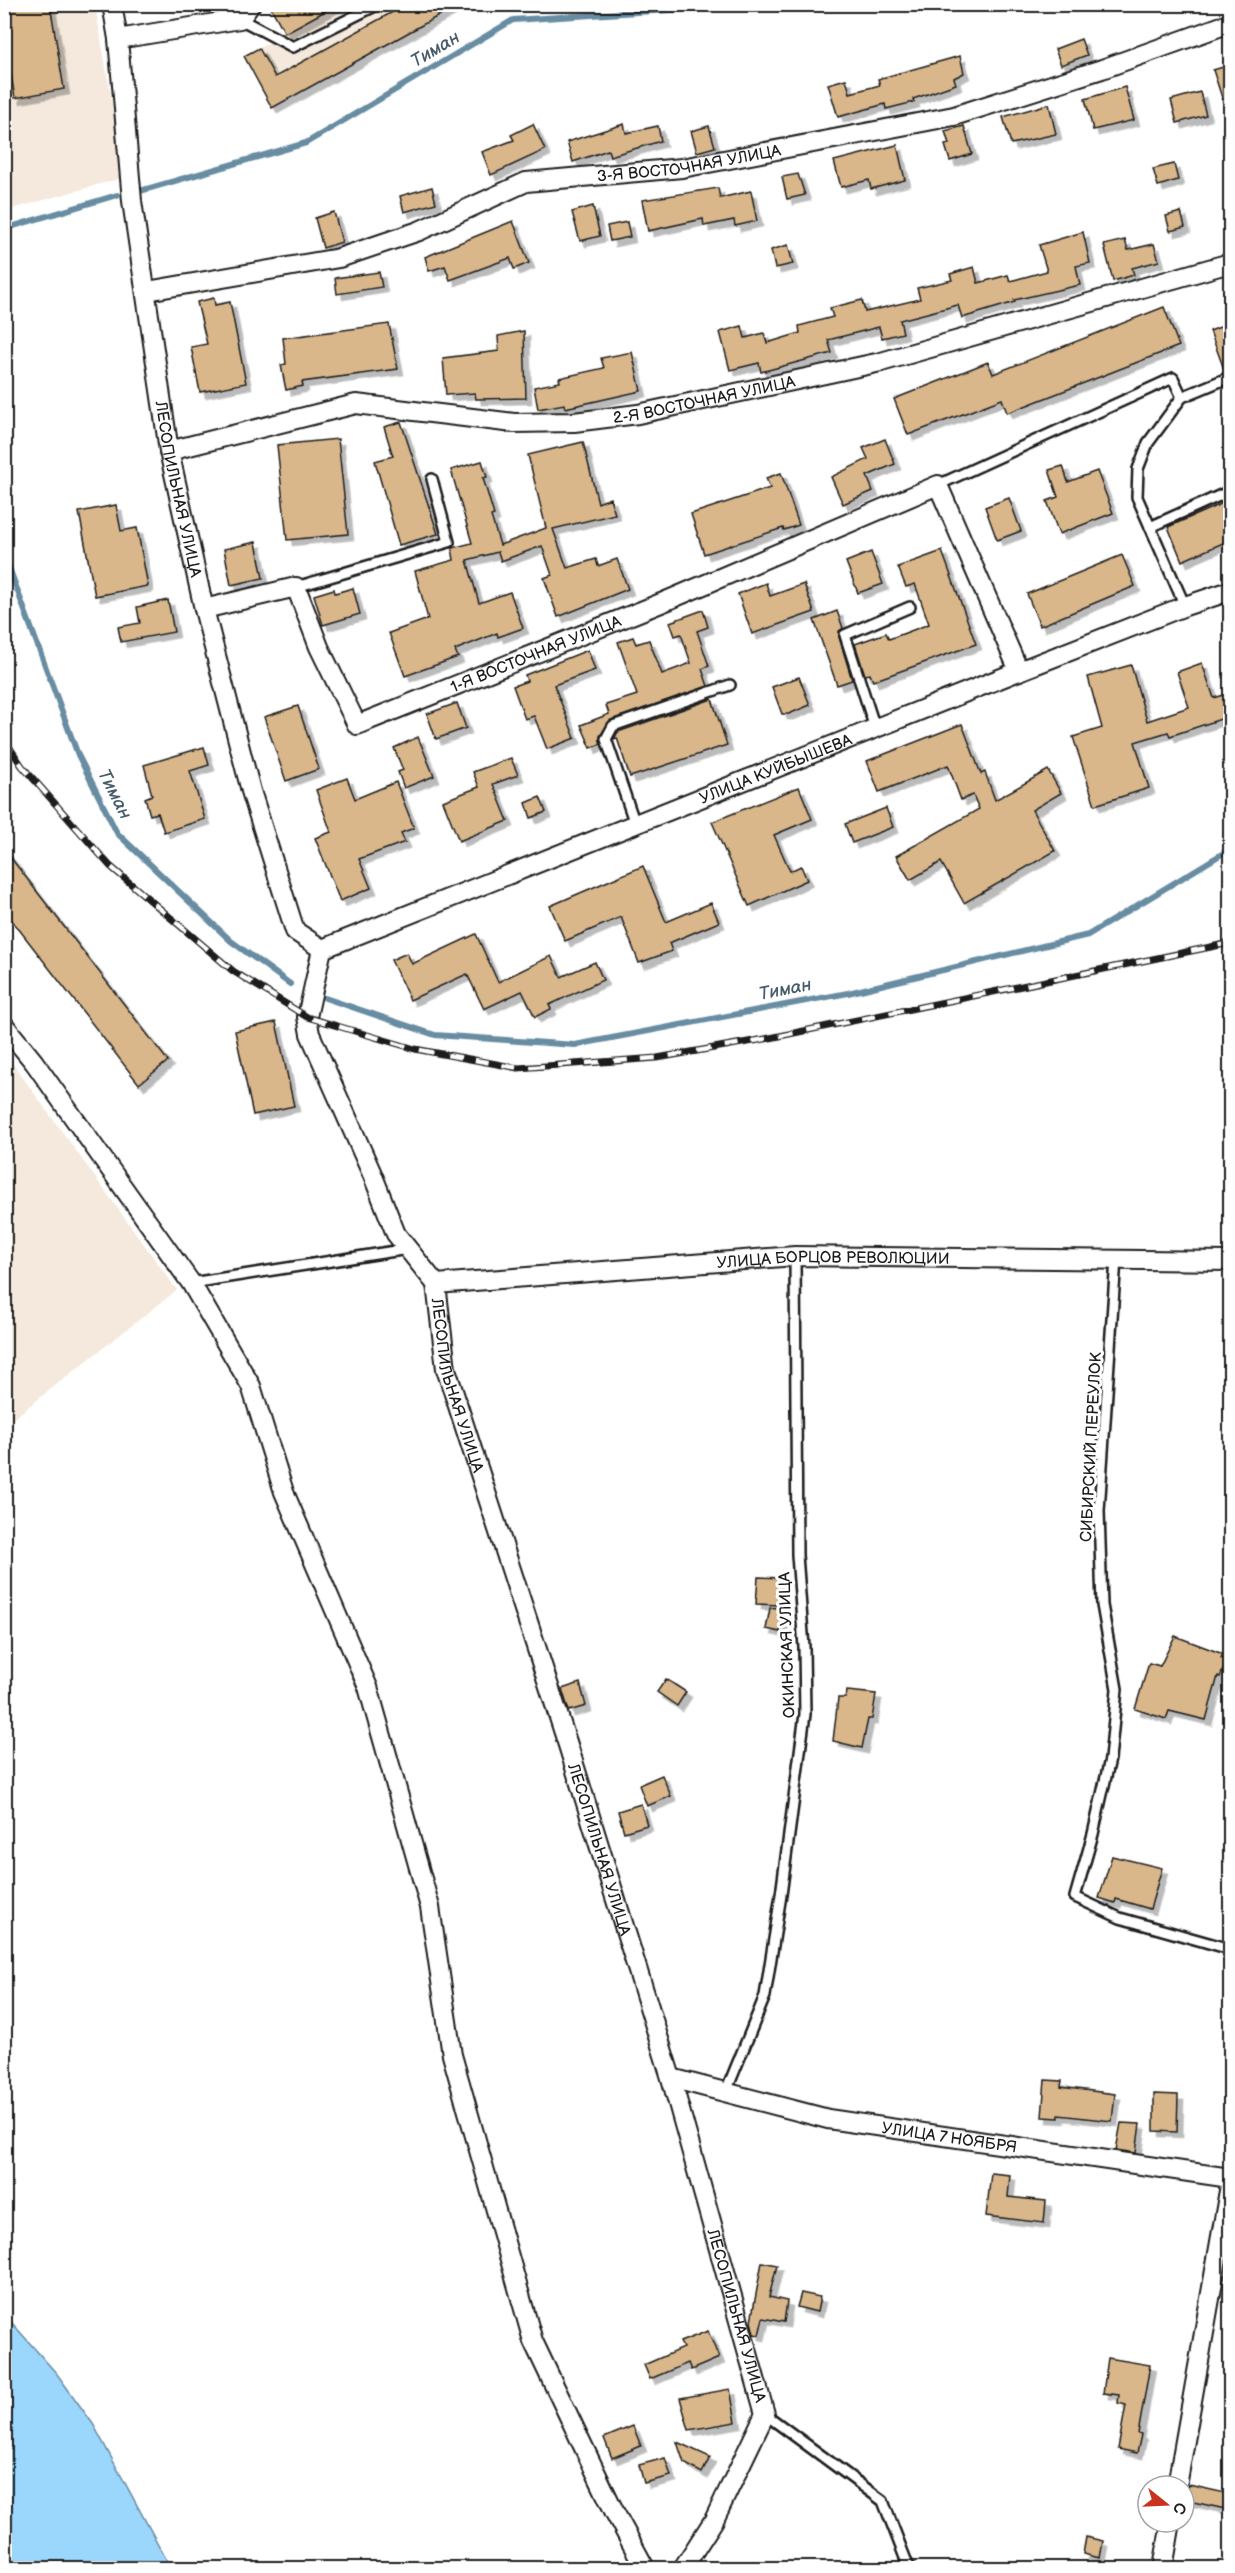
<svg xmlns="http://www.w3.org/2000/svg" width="1235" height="2573" font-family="'Balsamiq Sans',sans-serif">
<defs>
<filter id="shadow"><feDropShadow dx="5.5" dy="5.5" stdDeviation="0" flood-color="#0004"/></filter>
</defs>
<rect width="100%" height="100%" fill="#fff"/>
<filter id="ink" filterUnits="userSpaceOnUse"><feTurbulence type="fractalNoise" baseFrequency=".0167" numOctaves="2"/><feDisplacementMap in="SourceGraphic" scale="12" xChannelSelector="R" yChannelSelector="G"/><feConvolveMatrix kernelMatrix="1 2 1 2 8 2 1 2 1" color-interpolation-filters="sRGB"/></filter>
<g filter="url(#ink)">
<g fill="#f4e9dc">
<path d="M446 4 450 10 272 108 244 56 285 34 269 5Z"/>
<path d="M4 5H95L125 177 5 211Z"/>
<path d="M5 1053 177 1290 5 1425H4Z"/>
</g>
<path fill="#9bd6fc" stroke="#688ca2" stroke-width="1.5" d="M5 2315 57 2374 93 2424 171 2568H5Z"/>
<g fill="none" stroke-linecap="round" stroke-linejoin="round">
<g stroke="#688ca2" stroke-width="6">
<path d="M140 191 306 143 513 20 763 4"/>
<path d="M4 229 117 195"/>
<path d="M4 554 78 755 117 833 231 941 290 984"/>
<path d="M325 998 435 1035 575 1045 848 993 1088 935 1230 849"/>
</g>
</g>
<g fill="#d9b78b" stroke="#1c1c1c" stroke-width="1.5" filter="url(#shadow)">
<path d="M4 4H50L64 89 15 98 4 35Z"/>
<path d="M269 4H338L285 33Z"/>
<path d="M407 4H460L272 108 244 56 259 48 275 77Z"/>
<path d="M1081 39 1087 55 1061 65 1055 49Z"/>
<path d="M960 56 964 73 954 78 956 84 913 99 914 102 886 109 885 104 838 117 828 84 846 79 850 93 880 85 878 79Z"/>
<path d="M1230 65V112L1227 113 1213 70Z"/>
<path d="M1125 87 1134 120 1093 130 1085 99Z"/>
<path d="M1200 92 1206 115 1177 123 1171 100Z"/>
<path d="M1049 104 1056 134 1011 144 1003 117Z"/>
<path d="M533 124 545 150 491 175 482 152 514 140 511 135Z"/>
<path d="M624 124 626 133 658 126 661 141 610 156 608 150 573 162 567 142Z"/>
<path d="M709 126 715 147 697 152 691 131Z"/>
<path d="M964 126 972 154 950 161 945 145 949 144 945 131Z"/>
<path d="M897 145 905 180 871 189 869 180 841 187 834 161Z"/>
<path d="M1174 164 1178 180 1158 186 1153 169Z"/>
<path d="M798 174 805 195 787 199 782 177Z"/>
<path d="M432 187 436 203 404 212 400 196Z"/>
<path d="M718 188 720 198 751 191 757 221 735 226 734 220 704 226 703 219 648 231 642 200Z"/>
<path d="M593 206 600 236 580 241 572 212Z"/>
<path d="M334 212 342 242 323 248 315 218Z"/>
<path d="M1181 212 1185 227 1170 231 1166 216Z"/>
<path d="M513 221 529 263 514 269 510 258 450 280 445 266 429 271 425 257Z"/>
<path d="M627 222 630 237 610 241 607 226Z"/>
<path d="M1083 232 1090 263 1076 266 1080 285 1014 300 1015 302 962 318 958 305 900 320 903 333 882 338 879 327 828 340 832 353 761 372 759 363 730 370 720 332 742 326 745 338 764 333 767 343 800 333 799 326 833 317 830 308 862 300 865 312 920 299 917 288 952 280 950 274 974 267 978 283 1008 275 1010 281 1047 271 1039 245Z"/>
<path d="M1125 240 1128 250 1154 244 1159 261 1132 268 1134 275 1113 281 1104 245Z"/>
<path d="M788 245 793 264 775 268 771 250Z"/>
<path d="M379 272 382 287 337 294 335 278Z"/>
<path d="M214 298 215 305 230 302 246 383 200 392 191 347 207 344 197 302Z"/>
<path d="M1164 307 1179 346 1007 413 1002 399 908 435 894 399 988 362 993 374Z"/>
<path d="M1230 323V370L1225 372 1210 331Z"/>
<path d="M389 324 398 369 302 382 303 386 286 390 281 365 286 364 283 338Z"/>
<path d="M524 331 526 398 476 399 475 393 446 395 443 358 499 351 498 336Z"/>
<path d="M632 352 641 391 565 408 564 404 538 409 534 387 560 382 559 378 604 368 601 358Z"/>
<path d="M401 422 438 534 399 545 375 461 393 456 384 427Z"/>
<path d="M338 439 348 534 287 540 277 445Z"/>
<path d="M885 439 895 464 867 476 873 491 843 504 831 477 868 459 863 448Z"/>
<path d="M583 442 598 503 610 498 615 514 553 529 567 568 596 559 598 566 617 559 628 589 558 617 544 578 552 575 542 546 501 561 498 552 467 560 479 603 510 592 523 628 498 637 497 633 455 650 458 657 405 676 389 633 428 619 415 571 454 560 452 548 472 543 451 470 482 461 487 477 483 478 494 515 491 516 500 545 546 528 528 455Z"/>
<path d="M1063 466 1068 482 1097 471 1113 513 1059 534 1047 501 1058 497 1049 470Z"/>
<path d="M781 473 799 525 784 530 783 528 704 554 691 514 770 488 766 478Z"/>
<path d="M1009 498 1021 531 997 540 985 507Z"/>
<path d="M1230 500V540L1182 561 1168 527Z"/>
<path d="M116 505 121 531 137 528 148 586 95 596 79 512Z"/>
<path d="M256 542 263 578 231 585 224 549Z"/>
<path d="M942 551 976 644 873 681 870 674 865 675 855 644 886 633 889 639 929 624 915 584 906 587 898 567Z"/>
<path d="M871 552 883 584 858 593 846 562Z"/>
<path d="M1122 555 1135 586 1040 626 1027 594Z"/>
<path d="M766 583 770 596 804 584 814 612 752 634 738 594Z"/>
<path d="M353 588 360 614 323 625 314 595 334 589 335 593Z"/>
<path d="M168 600 174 632 121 642 118 627 140 623 137 607Z"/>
<path d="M703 610 708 627 697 631 709 666 702 669 708 686 611 720 600 736 601 744 591 748 581 725 609 714 606 705 637 695 618 642 633 637 636 644 649 640 662 674 691 663 681 634 675 636 670 622Z"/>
<path d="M837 611 843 628 839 631V637L852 680 837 685 814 620Z"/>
<path d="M588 650 595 670 554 685 575 738 547 749 534 716 525 719 513 686 527 681 525 675Z"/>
<path d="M1202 663 1214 698 1230 693V716L1170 736 1168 732 1135 742 1149 788 1095 805 1073 737 1102 728 1088 677 1131 665 1147 721 1189 707 1177 672Z"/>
<path d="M799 677 810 705 789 714H782L772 687Z"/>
<path d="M712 699 727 745 630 777 617 738 614 739 618 732Z"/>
<path d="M457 703 466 728 436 739 427 714Z"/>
<path d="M298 706 319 769 286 781 264 717Z"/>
<path d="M962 724 981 774 985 772 995 800 1048 770 1061 793 1032 810 1055 851 964 903 941 862 910 880 896 856 979 809 973 795 961 800 948 765 879 792 867 761Z"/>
<path d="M418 737 434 776 404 788 398 772 403 770 394 748Z"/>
<path d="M204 747 209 765 190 771 205 819 164 832 158 813 150 815 145 798 152 795 144 765Z"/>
<path d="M511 758 518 775 493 784 508 821 459 841 443 801 479 787 473 772Z"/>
<path d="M347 778 355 799 396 782 414 828 401 833 405 842 359 859 371 888 340 901 315 838 331 832 316 790Z"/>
<path d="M799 787 812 819 774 835 790 871 801 866 807 880 749 906 712 822Z"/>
<path d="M540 797 546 812 531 818 526 803Z"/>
<path d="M886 808 893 827 852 843 845 824Z"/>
<path d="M4 849 168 1061 139 1084 4 910Z"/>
<path d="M643 866 666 922 711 903 719 922 669 943 672 951 639 963 621 917 565 941 550 906Z"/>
<path d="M476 934 498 982 551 956 561 977 595 962 603 980 549 1005 551 1009 535 1017 522 991 484 1009 467 974 410 1000 391 960 407 953 412 964Z"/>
<path d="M276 1022 294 1106 253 1115 235 1031Z"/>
<path d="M758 1577 781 1578 780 1605 756 1604Z"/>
<path d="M786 1607 780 1632 766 1629 770 1608Z"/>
<path d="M1175 1636 1223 1654 1221 1658 1227 1661 1220 1677 1218 1676 1206 1720 1169 1711 1166 1719 1135 1709 1149 1663 1160 1666Z"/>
<path d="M666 1679 686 1692 677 1706 657 1692Z"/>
<path d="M580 1683 586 1706 569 1711 562 1689Z"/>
<path d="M847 1691 876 1694 872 1719H868L862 1748 833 1741 838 1698H846Z"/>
<path d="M662 1775 671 1796 647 1806 639 1785Z"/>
<path d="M641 1804 647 1825 624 1832 618 1811Z"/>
<path d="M1112 1856 1162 1868 1150 1909 1116 1899 1115 1903 1099 1898Z"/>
<path d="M1045 2080 1062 2081 1061 2087 1115 2094 1112 2121 1059 2115V2118L1042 2117Z"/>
<path d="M1154 2094 1178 2095 1177 2132 1154 2131Z"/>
<path d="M1121 2123 1140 2124 1136 2153 1116 2150Z"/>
<path d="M991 2173 1010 2175 1008 2197 1046 2201 1044 2223 986 2216Z"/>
<path d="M762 2262 777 2265 769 2297 787 2301 784 2322 763 2318 759 2335 754 2334 751 2321Z"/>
<path d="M801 2293 820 2297 817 2312 797 2307Z"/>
<path d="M708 2331 719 2358 691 2370 688 2363 650 2379 644 2365 683 2348 680 2342Z"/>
<path d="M1108 2358 1150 2365 1138 2434 1141 2435 1137 2453 1118 2449 1126 2405 1118 2403 1119 2395 1103 2393Z"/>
<path d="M730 2389 736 2422 689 2430 680 2398Z"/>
<path d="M633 2426 641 2446 612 2458 604 2438Z"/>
<path d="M677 2442 710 2457 702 2473 684 2463Z"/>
<path d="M665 2458 671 2476 644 2483 639 2465Z"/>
<path d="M1189 2485 1230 2494V2510L1184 2500Z"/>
<path d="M1086 2537 1103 2541 1100 2558 1083 2554Z"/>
</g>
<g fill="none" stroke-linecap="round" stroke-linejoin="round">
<g stroke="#1c1c1c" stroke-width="14">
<g id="service">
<path d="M240 19 293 47 379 4"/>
<path d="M938 485 1173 378 1182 397"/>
<path d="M1150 527 1230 491"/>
<path d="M296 587 449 542 432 479"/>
<path d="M1185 606 1137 497 1138 469 1148 443 1182 397 1230 377"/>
<path d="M875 728 845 635 910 607"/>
<path d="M635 824 606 739 613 726 730 685"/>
<path d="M1116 1259 1099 1511 1102 1605 1117 1689 1110 1759 1093 1834 1075 1897 1120 1918 1230 1949"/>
<path d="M191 1283 408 1249"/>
<path d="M725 2094 765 1996 781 1895 805 1714 804 1647 797 1555 795 1256"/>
<path d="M765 2414 883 2501 909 2568"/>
</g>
</g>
<g stroke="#1c1c1c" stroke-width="22">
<g id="minor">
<path id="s1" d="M112 4 118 39 132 201 169 451 204 609 251 791 295 931 322 949"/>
<path d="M118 39 240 19 251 4"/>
<path id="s2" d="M147 291 339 258 419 231 526 182 682 168 954 116 1102 69 1230 23"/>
<path id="s3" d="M169 451 356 404 514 423 574 422 638 414 881 362 1230 263"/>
<path id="s4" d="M204 609 296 587 319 647 357 725 666 601 938 485 1019 671"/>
<path id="s5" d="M322 949 1019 671 1185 606 1230 591"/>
<path d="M322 949 307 1017 310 1034 373 1176 396 1234 436 1284"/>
<path d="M4 1025 34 1062 191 1283 251 1386 284 1492 368 1687 430 1907 452 2055 533 2341 615 2513 645 2568"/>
<path id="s6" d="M436 1284 446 1369 568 1745 671 2078 765 2414 714 2520 683 2568"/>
<path id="s7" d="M436 1284 795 1256 1230 1261"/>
<path id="s8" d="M671 2078 828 2119 1230 2178"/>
<path d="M1177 2486 1230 2185"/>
<path d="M1163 2568 1171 2522"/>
</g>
</g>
<use href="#service" stroke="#fff" stroke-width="9"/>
<use href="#minor" stroke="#fff" stroke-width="18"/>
<g stroke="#1c1c1c" stroke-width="7">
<path id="rail" d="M4 739 22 766 110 866 233 971 307 1017 415 1049 518 1068 657 1058 765 1039 1230 943"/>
</g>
<use href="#rail" stroke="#fff" stroke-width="4.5" stroke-dasharray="14" stroke-linecap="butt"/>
</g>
</g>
<g text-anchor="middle" stroke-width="6" stroke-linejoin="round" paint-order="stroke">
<g font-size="16" fill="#1c1c1c" stroke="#fff">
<text dy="6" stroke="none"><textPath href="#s2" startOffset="561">3-Я ВОСТОЧНАЯ УЛИЦА</textPath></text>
<text dy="6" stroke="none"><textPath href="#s3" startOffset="544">2-Я ВОСТОЧНАЯ УЛИЦА</textPath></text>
<text dy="6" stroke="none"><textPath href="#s1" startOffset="490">ЛЕСОПИЛЬНАЯ УЛИЦА</textPath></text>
<text dy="6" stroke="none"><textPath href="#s4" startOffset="438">1-Я ВОСТОЧНАЯ УЛИЦА</textPath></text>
<text dy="6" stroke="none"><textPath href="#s5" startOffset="488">УЛИЦА КУЙБЫШЕВА</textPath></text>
<text dy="6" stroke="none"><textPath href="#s7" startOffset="398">УЛИЦА БОРЦОВ РЕВОЛЮЦИИ</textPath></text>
<text dy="6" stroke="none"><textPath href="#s6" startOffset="104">ЛЕСОПИЛЬНАЯ УЛИЦА</textPath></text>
<text transform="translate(1090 1447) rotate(-87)" y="6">СИБИРСКИЙ ПЕРЕУЛОК</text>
<text transform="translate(786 1645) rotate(-92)" y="6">ОКИНСКАЯ УЛИЦА</text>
<text dy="6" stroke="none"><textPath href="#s6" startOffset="590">ЛЕСОПИЛЬНАЯ УЛИЦА</textPath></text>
<text dy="6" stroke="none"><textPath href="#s8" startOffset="285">УЛИЦА 7 НОЯБРЯ</textPath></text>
<text dy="6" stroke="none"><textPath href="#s6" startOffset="1076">ЛЕСОПИЛЬНАЯ УЛИЦА</textPath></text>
</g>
<g font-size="18" font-style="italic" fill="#485d6a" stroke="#fff">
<text transform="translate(435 49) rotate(-31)" y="6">Тиман</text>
<text transform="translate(115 794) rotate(63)" y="6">Тиман</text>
<text transform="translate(785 989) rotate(-11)" y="6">Тиман</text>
</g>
</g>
<rect width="1235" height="2573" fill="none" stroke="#fff" stroke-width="24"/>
<rect x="12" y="12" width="1211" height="2549" fill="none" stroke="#1c1c1c" stroke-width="2" filter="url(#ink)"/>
<g transform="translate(1166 2504) rotate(108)"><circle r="28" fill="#ffffff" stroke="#a4a4a4" stroke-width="1.5"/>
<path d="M0-4.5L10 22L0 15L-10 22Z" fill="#c8321e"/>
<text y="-9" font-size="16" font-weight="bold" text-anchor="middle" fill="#1c1c1c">С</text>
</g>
</svg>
